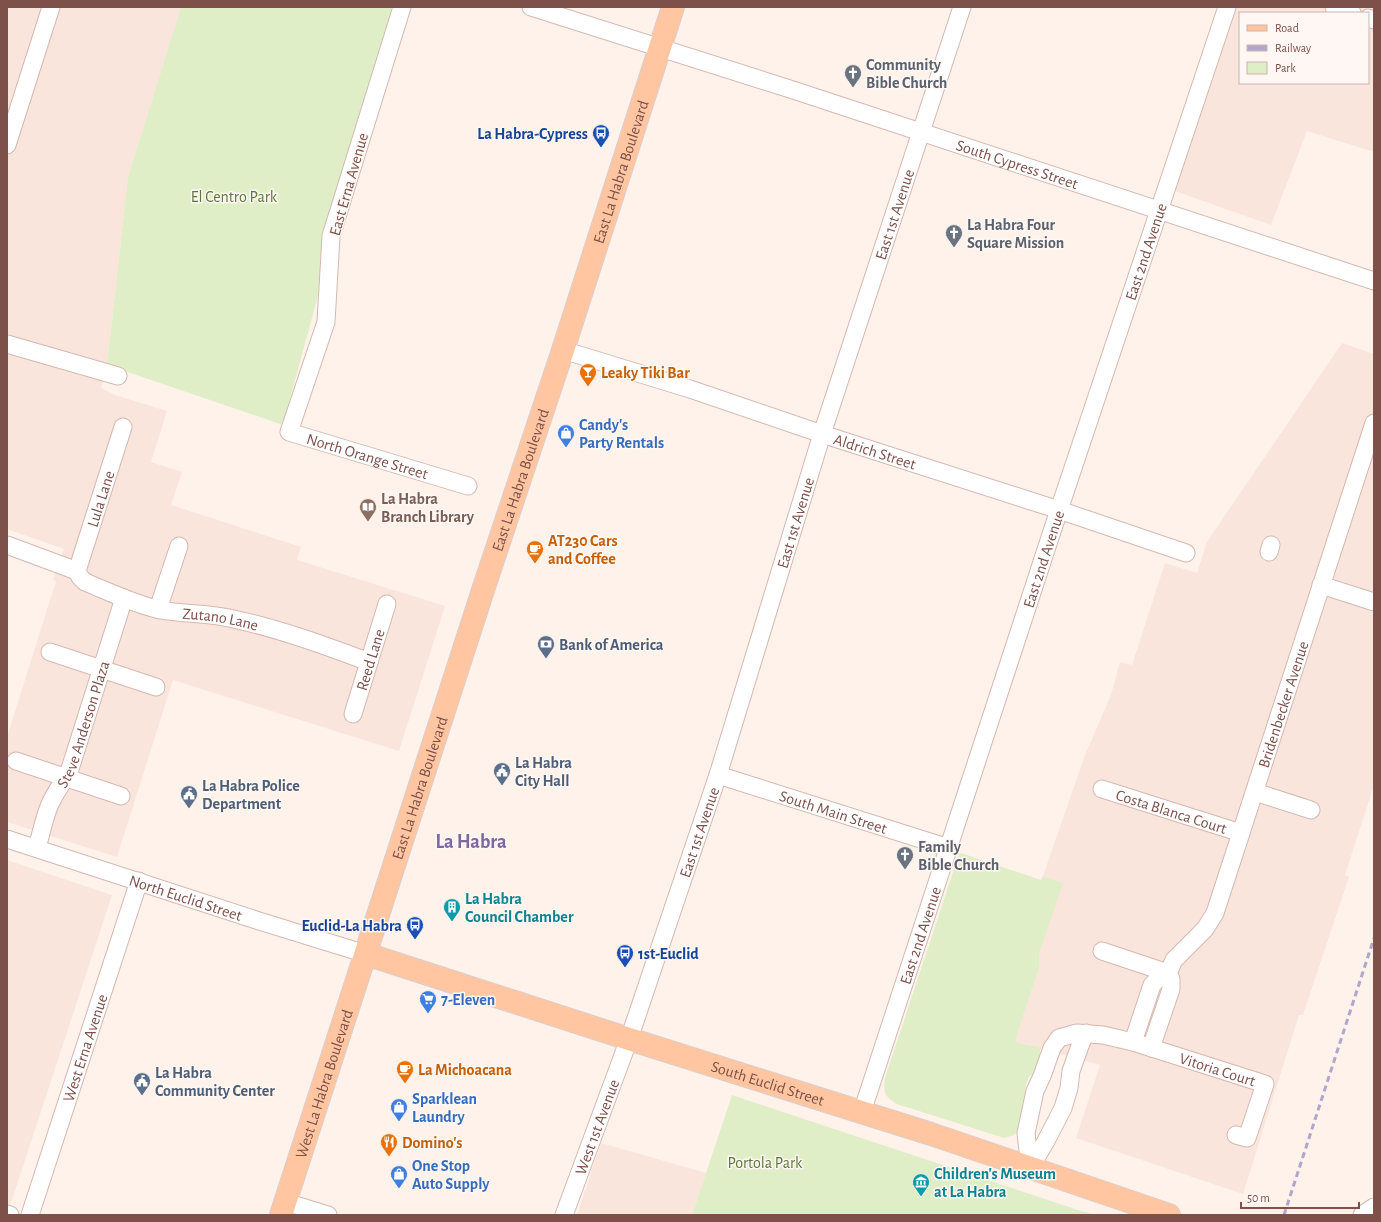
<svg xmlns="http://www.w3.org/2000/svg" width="1381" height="1222" font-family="'Alegreya Sans',sans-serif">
<rect width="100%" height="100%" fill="#fef2eb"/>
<g fill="#f9e5db" fill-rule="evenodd">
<path d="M7 7H181L128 177 107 365 101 388 115 395 167 411 151 462 182 472 171 505 301 547 297 560 445 606 399 751 173 680 117 857 7 822V737L56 581 53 580 64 549 7 529Z"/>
<path d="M1234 7H1374V152L1307 131 1271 225 1175 191ZM1240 13H1368V83H1240Z"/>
<path d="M1342 343 1374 354V785L1345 875 1349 877 1303 1015H1299L1243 1194 1076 1138 1100 1065 1021 1043 1016 1042V1038L1039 968V954L1062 883 1043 876 1085 755 1111 695 1120 662 1132 665 1165 563 1197 573 1207 542Z"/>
<path d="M7 860 112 895 7 1215Z"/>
<path d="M601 1143 706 1173 692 1215H577Z"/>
</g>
<g fill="#e0eec7">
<path d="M181 7H396L283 425 107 365 128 177Z"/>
<path d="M961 853 1041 880 1043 876 1063 883 1039 954V968L1016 1038V1042L1041 1048 1036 1071 1029 1077 1026 1084 1022 1125 1014 1135 1004 1138 897 1104C884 1096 883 1093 885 1078L959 854Z"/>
<path d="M732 1095 1075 1209 1095 1215H692Z"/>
</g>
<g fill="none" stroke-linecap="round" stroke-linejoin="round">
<g stroke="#d5b8b1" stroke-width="19">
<g id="minor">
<path id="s1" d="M402 7 331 236 326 322 289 432 468 486"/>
<path id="s2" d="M531 7 790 89 1374 281"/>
<path d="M1334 7 1352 13"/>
<path d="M1368 18 1374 20"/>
<path d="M7 145 51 7"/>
<path d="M7 344 118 376"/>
<path id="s3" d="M563 350 690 389 822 434 1059 510 1186 553"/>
<path d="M7 545 77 571"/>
<path d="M1269 552 1271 545"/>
<path id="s4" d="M77 571 80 577 85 582C109 592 134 604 160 610 183 614 207 613 229 618 277 628 324 645 369 662"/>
<path id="s5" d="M77 571 123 427"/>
<path d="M1321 585 1374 602"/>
<path d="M158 609 179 546"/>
<path d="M50 652 156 687"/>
<path id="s6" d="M353 714 387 604"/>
<path d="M16 761 121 796"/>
<path id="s7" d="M718 775 949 848"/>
<path id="s8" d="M1102 789 1241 833"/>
<path d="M1255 792 1311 810"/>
<path id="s9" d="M7 839 256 920 366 954"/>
<path id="s10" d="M37 848C41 834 44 818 50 804 56 791 64 781 70 769L124 598"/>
<path d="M1102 951 1168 973"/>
<path id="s11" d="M1133 1042 1152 985 1161 976 1168 973 1174 960 1205 929 1215 913 1374 423"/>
<path d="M1151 1048 1171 989V979L1168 973"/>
<path id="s12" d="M862 1112 1059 510 1227 7"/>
<path id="s13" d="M1030 1168 1026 1133 1035 1091 1042 1076 1052 1048 1059 1038 1077 1033 1103 1035 1133 1042 1265 1084 1247 1138 1236 1135"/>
<path d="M1030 1168 1046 1141 1063 1108 1069 1088 1071 1071 1081 1043 1086 1033"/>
<path d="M286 1202 328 1215"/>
<path d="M7 1214 10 1215"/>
<path id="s14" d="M30 1215 139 881"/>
<path id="s15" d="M564 1215 629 1039 718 775 822 434 962 7"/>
<path d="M1362 1215 1374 1207"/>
</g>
</g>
<g stroke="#dbcecc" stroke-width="24">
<g id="major">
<path id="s16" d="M366 954 629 1039 931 1134 1169 1215"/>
<path id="s17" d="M281 1215 484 587 563 350 673 7"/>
</g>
</g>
<use href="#minor" stroke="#fff" stroke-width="17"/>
<use href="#major" stroke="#ffc6a1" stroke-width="22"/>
<path stroke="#b1a6cb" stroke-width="3" stroke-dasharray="6 4" stroke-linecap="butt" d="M1284 1215 1374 938"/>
</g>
<defs>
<g id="church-pin" transform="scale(0.9)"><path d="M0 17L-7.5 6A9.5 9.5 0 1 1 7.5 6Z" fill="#6b7280" stroke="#fff7f3"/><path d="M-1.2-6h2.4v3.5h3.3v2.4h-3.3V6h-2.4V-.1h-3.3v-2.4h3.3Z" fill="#fff"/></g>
<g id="bus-pin" transform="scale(0.9)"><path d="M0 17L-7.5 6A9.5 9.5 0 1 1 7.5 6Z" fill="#1a4fb4" stroke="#fff7f3"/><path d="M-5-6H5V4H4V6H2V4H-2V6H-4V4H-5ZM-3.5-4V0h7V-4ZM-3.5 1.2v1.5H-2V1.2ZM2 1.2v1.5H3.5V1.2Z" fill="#fff"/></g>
<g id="bar-pin" transform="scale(0.9)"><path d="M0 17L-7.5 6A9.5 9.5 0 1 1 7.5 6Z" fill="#e8710a" stroke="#fff7f3"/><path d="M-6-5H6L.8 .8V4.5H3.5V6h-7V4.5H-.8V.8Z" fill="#fff"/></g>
<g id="shop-pin" transform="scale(0.9)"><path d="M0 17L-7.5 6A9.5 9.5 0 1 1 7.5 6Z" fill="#3f7fe0" stroke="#fff7f3"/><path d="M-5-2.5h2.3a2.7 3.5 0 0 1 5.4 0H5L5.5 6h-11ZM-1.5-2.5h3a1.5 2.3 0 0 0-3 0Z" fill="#fff"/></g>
<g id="library-pin" transform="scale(0.9)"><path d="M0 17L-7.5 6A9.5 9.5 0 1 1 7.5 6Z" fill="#8d6e63" stroke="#fff7f3"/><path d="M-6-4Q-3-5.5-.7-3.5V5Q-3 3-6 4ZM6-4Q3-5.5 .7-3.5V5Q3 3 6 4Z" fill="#fff"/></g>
<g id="cafe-pin" transform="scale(0.9)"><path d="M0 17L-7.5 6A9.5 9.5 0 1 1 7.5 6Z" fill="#e8710a" stroke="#fff7f3"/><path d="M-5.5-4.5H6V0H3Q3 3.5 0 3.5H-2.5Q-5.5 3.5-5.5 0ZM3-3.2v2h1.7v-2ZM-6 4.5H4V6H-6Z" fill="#fff"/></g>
<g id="bank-pin" transform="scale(0.9)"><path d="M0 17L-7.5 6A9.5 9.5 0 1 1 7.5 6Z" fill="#5c6f8a" stroke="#fff7f3"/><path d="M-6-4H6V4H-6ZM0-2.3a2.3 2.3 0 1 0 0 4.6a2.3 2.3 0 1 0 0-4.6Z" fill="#fff"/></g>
<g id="civic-pin" transform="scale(0.9)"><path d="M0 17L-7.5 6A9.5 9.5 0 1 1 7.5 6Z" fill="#5c6f8a" stroke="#fff7f3"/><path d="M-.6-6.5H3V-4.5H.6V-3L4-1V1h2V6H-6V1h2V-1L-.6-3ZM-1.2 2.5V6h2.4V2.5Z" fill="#fff"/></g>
<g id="building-pin" transform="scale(0.9)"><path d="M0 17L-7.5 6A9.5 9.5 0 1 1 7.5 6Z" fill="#0f9aa8" stroke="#fff7f3"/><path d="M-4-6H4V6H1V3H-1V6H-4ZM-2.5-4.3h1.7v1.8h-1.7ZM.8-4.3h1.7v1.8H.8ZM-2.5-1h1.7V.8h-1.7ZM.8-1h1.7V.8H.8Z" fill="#fff"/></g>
<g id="supermarket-pin" transform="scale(0.9)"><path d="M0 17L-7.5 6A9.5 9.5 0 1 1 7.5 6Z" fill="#3f7fe0" stroke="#fff7f3"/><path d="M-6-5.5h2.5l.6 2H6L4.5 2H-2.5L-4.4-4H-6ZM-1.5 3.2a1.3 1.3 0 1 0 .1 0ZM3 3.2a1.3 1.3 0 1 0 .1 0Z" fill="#fff"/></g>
<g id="restaurant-pin" transform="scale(0.9)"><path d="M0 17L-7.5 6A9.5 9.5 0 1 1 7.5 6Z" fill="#e8710a" stroke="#fff7f3"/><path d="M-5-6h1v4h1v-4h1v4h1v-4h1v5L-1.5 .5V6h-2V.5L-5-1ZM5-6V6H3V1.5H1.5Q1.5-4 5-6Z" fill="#fff"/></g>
<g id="museum-pin" transform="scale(0.9)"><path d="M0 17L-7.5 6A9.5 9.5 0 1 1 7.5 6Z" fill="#0f9aa8" stroke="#fff7f3"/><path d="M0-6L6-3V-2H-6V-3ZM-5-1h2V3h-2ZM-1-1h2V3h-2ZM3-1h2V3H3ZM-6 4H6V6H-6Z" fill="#fff"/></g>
</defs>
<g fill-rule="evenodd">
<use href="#church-pin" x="853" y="73"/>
<use href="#bus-pin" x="601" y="133"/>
<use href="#church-pin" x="954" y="233"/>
<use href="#bar-pin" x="588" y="372"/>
<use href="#shop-pin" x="566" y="433"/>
<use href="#library-pin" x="368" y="507"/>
<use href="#cafe-pin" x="535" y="549"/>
<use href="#bank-pin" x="546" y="644"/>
<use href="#civic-pin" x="502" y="771"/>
<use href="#civic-pin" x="189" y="794"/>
<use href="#church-pin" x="905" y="855"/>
<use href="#building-pin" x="452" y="907"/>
<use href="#bus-pin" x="415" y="925"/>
<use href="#bus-pin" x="625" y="953"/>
<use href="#supermarket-pin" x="428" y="999"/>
<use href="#cafe-pin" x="405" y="1069"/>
<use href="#civic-pin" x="142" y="1081"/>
<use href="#shop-pin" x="399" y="1107"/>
<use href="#restaurant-pin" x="389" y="1142"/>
<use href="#shop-pin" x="399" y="1174"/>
<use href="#museum-pin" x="921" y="1182"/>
</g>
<g text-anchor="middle" stroke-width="3" stroke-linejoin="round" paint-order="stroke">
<g font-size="16" font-weight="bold" fill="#5b616d" stroke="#fff7f3" text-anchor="start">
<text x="866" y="70">Community<tspan x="866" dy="18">Bible Church</tspan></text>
<text x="967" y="230">La Habra Four<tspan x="967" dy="18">Square Mission</tspan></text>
<text x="918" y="852">Family<tspan x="918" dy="18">Bible Church</tspan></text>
</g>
<g font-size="16" font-weight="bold" fill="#164399" stroke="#fff7f3" text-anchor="end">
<text x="588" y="139">La Habra-Cypress</text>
<text x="402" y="931">Euclid-La Habra</text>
<text x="638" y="959" text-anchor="start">1st-Euclid</text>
</g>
<g font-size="16" fill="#7d504a" stroke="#fff7f3">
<text dy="6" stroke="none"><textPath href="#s2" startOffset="511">South Cypress Street</textPath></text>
<text dy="6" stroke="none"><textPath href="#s17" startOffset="1097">East La Habra Boulevard</textPath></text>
<text transform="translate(348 184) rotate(-74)" y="6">East Erna Avenue</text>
<text dy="6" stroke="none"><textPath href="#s15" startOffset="1054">East 1st Avenue</textPath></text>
<text dy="6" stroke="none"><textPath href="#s12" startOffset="906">East 2nd Avenue</textPath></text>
<text dy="6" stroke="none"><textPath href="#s3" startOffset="328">Aldrich Street</textPath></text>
<text dy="6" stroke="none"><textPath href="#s1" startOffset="524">North Orange Street</textPath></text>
<text dy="6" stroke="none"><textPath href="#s17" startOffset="773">East La Habra Boulevard</textPath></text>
<text dy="6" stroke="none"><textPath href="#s5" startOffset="76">Lula Lane</textPath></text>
<text dy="6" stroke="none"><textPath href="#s15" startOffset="730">East 1st Avenue</textPath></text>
<text dy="6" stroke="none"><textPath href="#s12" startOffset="582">East 2nd Avenue</textPath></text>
<text dy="6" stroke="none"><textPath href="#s4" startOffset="155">Zutano Lane</textPath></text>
<text dy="6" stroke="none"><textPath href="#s6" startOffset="57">Reed Lane</textPath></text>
<text dy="6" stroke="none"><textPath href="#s11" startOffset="377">Bridenbecker Avenue</textPath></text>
<text dy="6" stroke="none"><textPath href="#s10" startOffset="133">Steve Anderson Plaza</textPath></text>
<text dy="6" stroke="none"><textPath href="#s17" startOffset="449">East La Habra Boulevard</textPath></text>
<text dy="6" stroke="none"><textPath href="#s8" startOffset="73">Costa Blanca Court</textPath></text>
<text dy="6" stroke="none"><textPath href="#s7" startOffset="121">South Main Street</textPath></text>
<text dy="6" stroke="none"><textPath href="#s15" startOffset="406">East 1st Avenue</textPath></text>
<text dy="6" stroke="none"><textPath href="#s9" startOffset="188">North Euclid Street</textPath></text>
<text dy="6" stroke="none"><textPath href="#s12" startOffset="186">East 2nd Avenue</textPath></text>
<text dy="6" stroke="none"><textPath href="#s14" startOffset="176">West Erna Avenue</textPath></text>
<text dy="6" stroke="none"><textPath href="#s13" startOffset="301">Vitoria Court</textPath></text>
<text dy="6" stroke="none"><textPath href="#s16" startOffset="422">South Euclid Street</textPath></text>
<text dy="6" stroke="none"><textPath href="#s17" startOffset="138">West La Habra Boulevard</textPath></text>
<text dy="6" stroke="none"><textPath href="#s15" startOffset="94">West 1st Avenue</textPath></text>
</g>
<g font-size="16" fill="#5b773b" stroke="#fff7f3">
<text x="234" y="202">El Centro Park</text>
<text x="765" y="1168">Portola Park</text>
</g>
<g font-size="16" font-weight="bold" fill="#c56008" stroke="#fff7f3" text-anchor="start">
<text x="601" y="378">Leaky Tiki Bar</text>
<text x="548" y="546">AT230 Cars<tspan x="548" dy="18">and Coffee</tspan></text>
<text x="418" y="1075">La Michoacana</text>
<text x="402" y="1148">Domino's</text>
</g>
<g font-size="16" font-weight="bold" fill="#366cbe" stroke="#fff7f3" text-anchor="start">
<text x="579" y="430">Candy's<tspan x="579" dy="18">Party Rentals</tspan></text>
<text x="441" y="1005">7-Eleven</text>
<text x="412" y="1104">Sparklean<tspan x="412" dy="18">Laundry</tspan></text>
<text x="412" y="1171">One Stop<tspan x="412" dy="18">Auto Supply</tspan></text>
</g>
<g font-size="16" font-weight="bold" fill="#785e54" stroke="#fff7f3" text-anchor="start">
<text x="381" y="504">La Habra<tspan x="381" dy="18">Branch Library</tspan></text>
</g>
<g font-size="16" font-weight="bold" fill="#4e5e75" stroke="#fff7f3" text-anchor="start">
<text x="559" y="650">Bank of America</text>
<text x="515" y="768">La Habra<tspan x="515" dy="18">City Hall</tspan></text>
<text x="202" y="791">La Habra Police<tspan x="202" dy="18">Department</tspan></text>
<text x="155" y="1078">La Habra<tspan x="155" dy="18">Community Center</tspan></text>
</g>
<g font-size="16" font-weight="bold" fill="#0d838f" stroke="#fff7f3" text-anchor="start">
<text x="465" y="904">La Habra<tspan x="465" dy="18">Council Chamber</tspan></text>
<text x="934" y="1179">Children's Museum<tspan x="934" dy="18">at La Habra</tspan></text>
</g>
<g font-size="20" font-weight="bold" fill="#7f679f" stroke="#fff7f3">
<text x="471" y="848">La Habra</text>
</g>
</g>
<rect width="1381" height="1222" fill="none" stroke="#7d504a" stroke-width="16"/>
<rect x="1239" y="12" width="130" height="72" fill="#fff7f3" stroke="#cbb4af"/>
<rect x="1247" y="25" width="20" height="6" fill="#ffc6a1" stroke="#cbb4af"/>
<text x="1275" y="32" font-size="12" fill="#7d504a">Road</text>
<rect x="1247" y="45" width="20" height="6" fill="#b1a6cb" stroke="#cbb4af"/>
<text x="1275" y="52" font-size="12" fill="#7d504a">Railway</text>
<rect x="1247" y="62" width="20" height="12" fill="#e0eec7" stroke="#cbb4af"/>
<text x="1275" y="72" font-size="12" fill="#7d504a">Park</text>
<path d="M1241 1202v6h118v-6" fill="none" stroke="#7d504a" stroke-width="2"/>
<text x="1247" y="1202" font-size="12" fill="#7d504a" stroke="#fff7f3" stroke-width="3" paint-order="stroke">50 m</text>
</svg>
